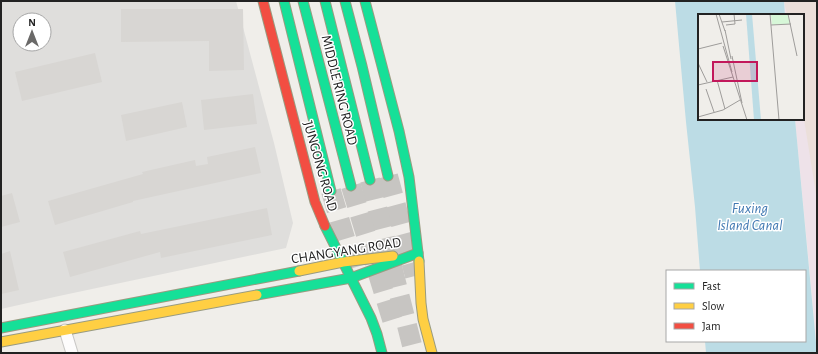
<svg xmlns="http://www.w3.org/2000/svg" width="818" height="354" font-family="'Alegreya Sans',sans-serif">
<rect width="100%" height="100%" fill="#f0eeea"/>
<path fill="#dfdedc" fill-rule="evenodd" d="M1 1H236L274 143 293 223 286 248 59 296 1 309ZM20 20H44V44H20Z"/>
<path fill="#eee2e9" d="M784 1H817V348L795 119H803V15H785Z"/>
<path fill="#ebdfda" d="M784 1H817V194H816L803 113V15H787Z"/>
<path fill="#bcdce5" d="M675 1H784L785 15H699V119H795L817 353H706L705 341H805V271H700L695 207 686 122Z"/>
<g fill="#d8d6d3">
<path d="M121 9H243L244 70 209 71V41L121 42Z"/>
<path d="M95 53 102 82 22 101 15 72Z"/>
<path d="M253 94 257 124 204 130 201 100Z"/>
<path d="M182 102 187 127 126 141 121 115Z"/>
<path d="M255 147 261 173 133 201V202L55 225 48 201 143 174 142 172 195 160 196 166 208 164 207 157Z"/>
<path d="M12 193 20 222 1 227V196Z"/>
<path d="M267 208 272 235 161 258 160 252 70 277 63 252 140 231 141 234Z"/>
<path d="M10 251 19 290 1 294V254Z"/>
</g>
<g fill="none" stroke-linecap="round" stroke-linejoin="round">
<g stroke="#c7c5c2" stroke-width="20" stroke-dasharray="20 10" stroke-linecap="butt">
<path d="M388 176 415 276"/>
<path d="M370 180 414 353"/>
<path d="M351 186 395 329"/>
<path d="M331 191 357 279"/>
</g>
<g stroke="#c9c8c6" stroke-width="13">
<path id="street" d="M65 330 72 353"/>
</g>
<g stroke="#999b80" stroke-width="11">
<g id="fast">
<path d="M284 1 331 191"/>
<path d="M303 1 351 186"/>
<path d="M325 1 370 180"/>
<path d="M345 1 362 66 388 176"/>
<path d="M365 1 399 131 409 177 419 261"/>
<path d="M325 226 371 318 377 334 382 353"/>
<path d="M257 295 351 278 418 253"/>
<path d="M1 328 299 271"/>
</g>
</g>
<g stroke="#999b80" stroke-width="11">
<g id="slow">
<path d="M419 261 421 303 423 319 432 353"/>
<path d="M299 271 343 262 393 256"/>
<path d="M1 342 257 295"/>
</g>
</g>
<g stroke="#999b80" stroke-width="11">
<path id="jam" d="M263 1 315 202 325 226"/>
</g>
<use href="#street" stroke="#fdfcfc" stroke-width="11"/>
<use href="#fast" stroke="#16e098" stroke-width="9"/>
<use href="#slow" stroke="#ffcf43" stroke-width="9"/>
<use href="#jam" stroke="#f24e42" stroke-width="9"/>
</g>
<g text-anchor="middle" stroke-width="3" stroke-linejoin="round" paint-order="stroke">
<g font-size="14" fill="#222" stroke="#fff">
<text transform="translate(340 90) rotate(76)" y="5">MIDDLE RING ROAD</text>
<text transform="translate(321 166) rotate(74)" y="5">JUNGONG ROAD</text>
<text transform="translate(346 250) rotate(-9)" y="5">CHANGYANG ROAD</text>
</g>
<g font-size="15" font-style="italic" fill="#4179b2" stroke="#fff">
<text x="750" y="213">Fuxing<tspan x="750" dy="17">Island Canal</tspan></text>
</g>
</g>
<g transform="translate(698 14)">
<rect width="106" height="106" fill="#f0eeea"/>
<path d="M73 0H90L92 10 74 11Z" fill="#d7f7d8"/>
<path d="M48 0H54L63 106H56Z" fill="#bcdce5"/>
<path fill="none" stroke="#9e9c9a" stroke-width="1" d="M18 0 34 58M21 0 27 17M72 0 81 106M90 0 99 42M24 8 44 6M28 11 37 10 36 0M73 11 93 10M27 16 33 45M25 32 49 106M0 35 24 29M34 42 44 89M0 49 9 68M19 66 27 95M0 71 35 63M8 75 16 98M0 103 25 96 42 86"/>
<path fill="#c2185b" fill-opacity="0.15" stroke="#c2185b" stroke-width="2" d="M15 48H59V67H15Z"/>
<rect width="106" height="106" fill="none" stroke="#222" stroke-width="2"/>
</g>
<rect width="818" height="354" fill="none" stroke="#222222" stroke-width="4"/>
<rect x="666" y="270" width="140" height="72" fill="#ffffff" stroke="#a7a7a7"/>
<rect x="674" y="283" width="20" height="6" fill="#16e098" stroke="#a7a7a7"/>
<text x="702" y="290" font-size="12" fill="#222222">Fast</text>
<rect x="674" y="303" width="20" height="6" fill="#ffcf43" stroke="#a7a7a7"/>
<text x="702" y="310" font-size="12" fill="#222222">Slow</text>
<rect x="674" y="323" width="20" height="6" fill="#f24e42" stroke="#a7a7a7"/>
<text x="702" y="330" font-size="12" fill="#222222">Jam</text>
<g transform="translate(32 32)"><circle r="19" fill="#ffffff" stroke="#a7a7a7"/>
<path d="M0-3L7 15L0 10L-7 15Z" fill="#6a6968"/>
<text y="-6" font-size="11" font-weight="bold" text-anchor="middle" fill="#222222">N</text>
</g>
</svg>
